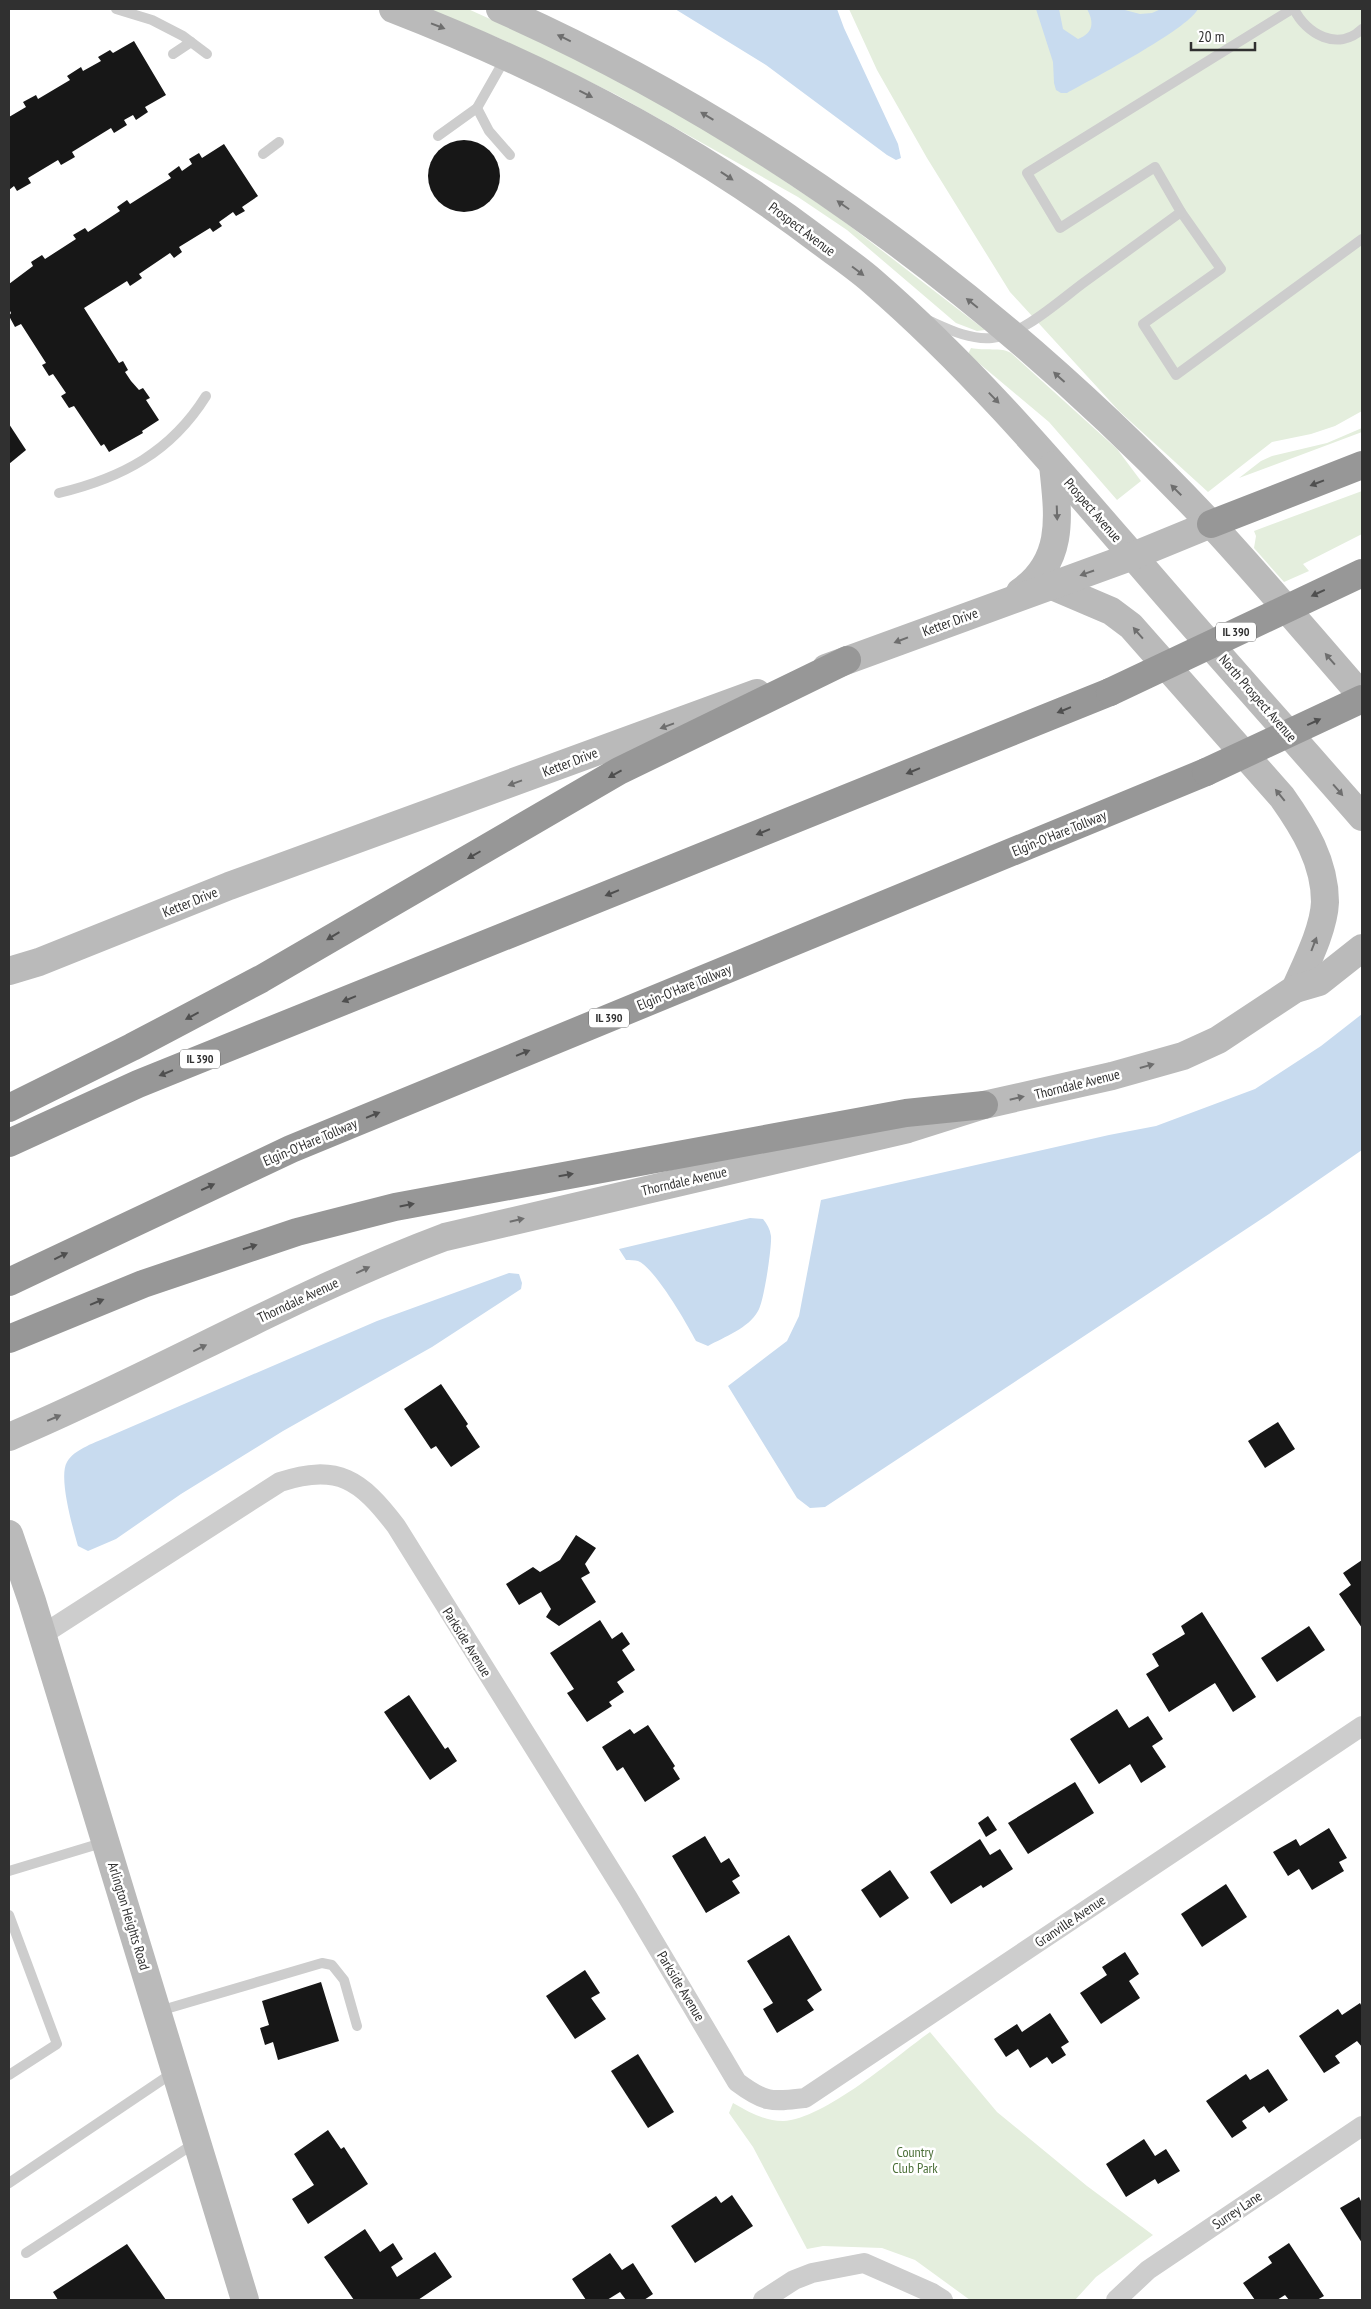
<svg xmlns="http://www.w3.org/2000/svg" width="1371" height="2309" font-family="'PT Sans Narrow',sans-serif">
<rect width="100%" height="100%" fill="#fff"/>
<g fill="#e4eedd">
<path d="M429 9H468L577 58 670 109 744 154 837 216 985 330 977 331 956 323 847 230 798 197 615 94 501 39Z"/>
<path d="M849 9H1362V411L1335 426 1311 434 1272 442 1208 492 1119 411 1010 292 927 158 877 70Z"/>
<path d="M971 348C984 351 1002 347 1011 353L1117 449 1141 481 1117 500 1049 422 968 354Z"/>
<path d="M1362 428V432L1239 478 1261 461 1272 456 1327 443Z"/>
<path d="M1362 491V534L1303 564 1309 571 1284 582 1254 548 1256 536 1254 531Z"/>
<path d="M930 2032 997 2112 1087 2186 1153 2235 1096 2277 1075 2300H970L915 2260 882 2248 823 2246 807 2249 753 2147 729 2113 733 2103C749 2112 764 2121 783 2121 825 2119 895 2057 930 2032Z"/>
</g>
<g fill="#c8dbef">
<path d="M675 9H837L844 28 898 144 901 158 896 160 887 155 766 65Z"/>
<path d="M1036 9H1059L1063 29 1078 39C1094 33 1094 22 1087 9H1121L1140 14 1152 13 1161 9H1198C1187 30 1092 79 1067 93H1061L1056 90 1054 83 1053 62Z"/>
<path d="M1362 1014V1150L1269 1214 825 1507 810 1508 797 1498 728 1386 787 1341 799 1316 821 1200 1109 1135 1156 1126 1255 1089 1321 1046Z"/>
<path d="M750 1218 763 1219C767 1224 770 1229 771 1236 772 1246 764 1302 758 1311 749 1328 724 1337 708 1346L696 1341C687 1324 655 1268 638 1261 635 1260 629 1260 626 1260L619 1249Z"/>
<path d="M509 1273 519 1274 522 1283 521 1289 432 1347 283 1431 181 1494 116 1539 88 1551 78 1546C73 1529 58 1477 67 1462 74 1449 97 1442 110 1436L377 1321Z"/>
</g>
<g fill="#171717">
<path d="M134 41 166 95 145 107 148 112 136 120 133 115 124 120 127 125 114 133 111 128 72 152 75 157 61 165 58 160 28 178 31 183 17 191 14 186 9 190V117L26 107 23 102 36 95 38 99 70 80 67 76 81 67 83 71 101 61 98 57 110 50 113 53Z"/>
<circle cx="464" cy="176" r="36"/>
<path d="M224 144 258 196 242 207 245 211 236 216 233 212 219 222 222 226 213 232 210 228 179 247 182 252 174 258 170 253 139 274 142 278 130 286 127 281 84 308 119 363 123 361 128 370 125 372 131 381 139 390 143 388 150 398 146 400 159 420 142 431 143 433 109 452 104 444 101 446 74 406 69 408 61 396 66 393 53 374 49 376 42 365 46 363 21 324 15 327 9 316 11 313 9 309V284L33 266 31 262 42 255 45 259 76 239 73 235 85 228 88 232 120 211 117 207 127 200 130 204 171 178 168 174 179 166 182 171 192 164 189 159 199 153 202 158Z"/>
<path d="M9 424 26 450 9 464Z"/>
<path d="M441 1384 468 1424 466 1426 480 1447 451 1467 436 1446 431 1449 404 1409Z"/>
<path d="M1278 1422 1295 1449 1265 1468 1248 1441Z"/>
<path d="M576 1535 596 1548 585 1564 590 1573 581 1578 596 1602 559 1626 546 1617 551 1609 541 1592 519 1605 506 1584 533 1567 540 1572 560 1560Z"/>
<path d="M1362 1560V1628L1339 1594 1351 1585 1343 1573Z"/>
<path d="M1202 1612 1256 1697 1233 1712 1215 1683 1169 1712 1146 1674 1159 1666 1152 1654 1185 1634 1181 1626Z"/>
<path d="M600 1620 612 1639 622 1632 630 1644 622 1650 635 1670 617 1682 624 1692 609 1702 612 1706 587 1722 567 1693 574 1689 550 1653Z"/>
<path d="M1309 1626 1325 1650 1277 1682 1261 1658Z"/>
<path d="M409 1695 445 1749 448 1747 457 1761 430 1780 384 1712Z"/>
<path d="M1117 1709 1129 1728 1148 1716 1163 1739 1152 1746 1166 1767 1141 1783 1130 1764 1099 1784 1070 1739Z"/>
<path d="M648 1725 675 1766 673 1768 680 1779 645 1802 623 1767 617 1771 602 1747 630 1729 634 1734Z"/>
<path d="M1075 1782 1094 1813 1028 1854 1008 1823Z"/>
<path d="M988 1816 997 1830 986 1837 978 1823Z"/>
<path d="M1329 1828 1347 1858 1339 1862 1344 1871 1312 1890 1299 1869 1288 1876 1273 1852 1296 1839 1300 1846Z"/>
<path d="M705 1836 721 1863 729 1858 740 1876 732 1881 740 1893 706 1913 672 1856Z"/>
<path d="M980 1839 990 1855 1000 1849 1013 1869 983 1888 981 1885 951 1904 930 1872Z"/>
<path d="M890 1870 909 1898 880 1918 861 1890Z"/>
<path d="M1226 1884 1247 1917 1202 1947 1181 1914Z"/>
<path d="M789 1935 822 1990 807 2000 814 2010 777 2033 763 2009 773 2003 747 1961Z"/>
<path d="M1125 1952 1139 1974 1129 1981 1140 1998 1101 2024 1080 1993 1107 1975 1102 1967Z"/>
<path d="M585 1970 600 1993 591 1998 606 2019 575 2039 546 1996Z"/>
<path d="M321 1982 339 2041 278 2060 273 2042 265 2045 260 2028 269 2025 262 2001Z"/>
<path d="M1360 2003 1362 2007V2047L1357 2041 1335 2056 1340 2063 1324 2073 1299 2036 1338 2009 1342 2015Z"/>
<path d="M1050 2013 1069 2042 1061 2047 1066 2055 1052 2064 1047 2057 1030 2068 1018 2049 1006 2057 994 2039 1017 2024 1022 2032Z"/>
<path d="M638 2054 674 2112 648 2128 611 2071Z"/>
<path d="M1268 2069 1288 2100 1269 2113 1264 2106 1242 2121 1247 2128 1232 2138 1206 2101 1246 2074 1250 2080Z"/>
<path d="M328 2130 341 2149 344 2147 368 2184 308 2224 292 2199 314 2185 294 2154Z"/>
<path d="M1144 2139 1155 2156 1166 2149 1180 2171 1158 2184 1155 2179 1126 2197 1106 2164Z"/>
<path d="M732 2195 753 2226 695 2263 671 2226 716 2196 721 2203Z"/>
<path d="M1359 2197 1362 2203V2243L1340 2208Z"/>
<path d="M365 2229 380 2252 393 2243 403 2259 391 2267 397 2277 435 2252 452 2277 418 2300H354L324 2257Z"/>
<path d="M1289 2243 1324 2296 1317 2300H1289L1285 2295 1277 2300H1255L1243 2283 1272 2263 1268 2257Z"/>
<path d="M127 2244 166 2300H58L53 2292Z"/>
<path d="M610 2253 622 2270 633 2263 653 2294 644 2300H626L620 2292 607 2300H586L572 2279Z"/>
</g>
<g fill="none" stroke-linecap="round" stroke-linejoin="round">
<g stroke="#cdcdcd" stroke-width="10">
<path d="M116 9 152 20 183 36 207 54"/>
<path d="M1292 9 1027 173 1060 228 1155 167 1181 212 1221 269 1143 324 1176 375 1362 239"/>
<path d="M1294 9C1306 34 1338 52 1362 29"/>
<path d="M173 54 191 42"/>
<path d="M477 108 489 131 510 155"/>
<path d="M438 136 477 108 506 57"/>
<path d="M263 154 279 142"/>
<path d="M930 321C950 330 970 340 992 338 1023 335 1061 299 1086 281 1118 258 1149 235 1181 212"/>
<path d="M59 493C122 478 171 452 206 396"/>
<path d="M9 1871 105 1842"/>
<path d="M9 1915 57 2044 9 2075"/>
<path d="M159 2011 322 1963 332 1965 344 1980 357 2026"/>
<path d="M9 2183 174 2072"/>
<path d="M26 2253 195 2143"/>
</g>
<g stroke="#cdcdcd" stroke-width="20">
<path d="M42 1635 280 1482C338 1463 361 1480 396 1526L628 1898 737 2082C765 2103 771 2102 805 2098L1362 1726"/>
<path d="M763 2300 794 2280 812 2273 864 2263 932 2293 943 2300"/>
<path d="M1116 2300 1148 2270 1362 2126"/>
</g>
<g stroke="#bababa" stroke-width="28">
<path d="M393 9C545 68 691 143 821 242 838 255 856 267 872 281 968 364 1050 460 1133 556 1208 644 1286 730 1362 817"/>
<path d="M500 9C768 128 1010 310 1211 524 1263 580 1312 639 1362 696"/>
<path d="M1050 585 1111 611 1131 626 1282 797C1304 828 1325 862 1325 902 1324 929 1306 964 1295 989"/>
<path d="M1020 592C1066 560 1058 514 1053 465"/>
<path d="M826 668 1133 556 1211 524"/>
<path d="M9 971 39 962 229 886 757 693"/>
<path d="M9 1437C156 1375 295 1293 445 1237L908 1129 984 1105 1112 1076 1183 1056 1218 1040 1295 989 1319 982 1362 948"/>
<path d="M9 1534 32 1601 245 2300"/>
</g>
<g stroke="#979797" stroke-width="28">
<path d="M1211 524 1362 465"/>
<path d="M9 1108 132 1047 261 979 619 771 847 660"/>
<path d="M9 1143 138 1084 1110 692"/>
<path d="M9 1282 291 1149 1206 772"/>
<path d="M9 1339 143 1284 297 1232 395 1207 906 1113 984 1105"/>
</g>
<g stroke="#979797" stroke-width="28">
<path d="M1110 692 1362 573"/>
<path d="M1206 772 1362 699"/>
</g>
</g>
<defs><path id="oneway-solid" d="M-6-.8H1V-3.2L6.5 0L1 3.2V.8H-6Z" transform="scale(1.25)"/></defs>
<g fill="#6e6e6e">
<use href="#oneway-solid" transform="translate(438 26) rotate(21)"/>
<use href="#oneway-solid" transform="translate(564 38) rotate(-154)"/>
<use href="#oneway-solid" transform="translate(586 94) rotate(27)"/>
<use href="#oneway-solid" transform="translate(707 116) rotate(-149)"/>
<use href="#oneway-solid" transform="translate(727 176) rotate(34)"/>
<use href="#oneway-solid" transform="translate(843 205) rotate(-145)"/>
<use href="#oneway-solid" transform="translate(858 271) rotate(37)"/>
<use href="#oneway-solid" transform="translate(972 303) rotate(-141)"/>
<use href="#oneway-solid" transform="translate(1059 377) rotate(-138)"/>
<use href="#oneway-solid" transform="translate(994 398) rotate(46)"/>
<use href="#oneway-solid" transform="translate(1176 490) rotate(-135)"/>
<use href="#oneway-solid" transform="translate(1057 513) rotate(88)"/>
<use href="#oneway-solid" transform="translate(1087 573) rotate(161)"/>
<use href="#oneway-solid" transform="translate(1138 633) rotate(-131)"/>
<use href="#oneway-solid" transform="translate(901 640) rotate(159)"/>
<use href="#oneway-solid" transform="translate(1330 659) rotate(-131)"/>
<use href="#oneway-solid" transform="translate(667 726) rotate(160)"/>
<use href="#oneway-solid" transform="translate(515 783) rotate(160)"/>
<use href="#oneway-solid" transform="translate(1338 790) rotate(49)"/>
<use href="#oneway-solid" transform="translate(1280 795) rotate(-129)"/>
<use href="#oneway-solid" transform="translate(1314 944) rotate(-69)"/>
<use href="#oneway-solid" transform="translate(1147 1066) rotate(-16)"/>
<use href="#oneway-solid" transform="translate(1017 1098) rotate(-13)"/>
<use href="#oneway-solid" transform="translate(517 1220) rotate(-13)"/>
<use href="#oneway-solid" transform="translate(363 1270) rotate(-25)"/>
<use href="#oneway-solid" transform="translate(200 1348) rotate(-26)"/>
<use href="#oneway-solid" transform="translate(54 1418) rotate(-23)"/>
</g>
<g fill="#4f4f4f">
<use href="#oneway-solid" transform="translate(1317 483) rotate(159)"/>
<use href="#oneway-solid" transform="translate(1318 593) rotate(155)"/>
<use href="#oneway-solid" transform="translate(1064 710) rotate(158)"/>
<use href="#oneway-solid" transform="translate(1314 722) rotate(-25)"/>
<use href="#oneway-solid" transform="translate(913 771) rotate(158)"/>
<use href="#oneway-solid" transform="translate(615 774) rotate(151)"/>
<use href="#oneway-solid" transform="translate(763 832) rotate(158)"/>
<use href="#oneway-solid" transform="translate(474 855) rotate(150)"/>
<use href="#oneway-solid" transform="translate(612 893) rotate(158)"/>
<use href="#oneway-solid" transform="translate(333 936) rotate(149)"/>
<use href="#oneway-solid" transform="translate(349 999) rotate(158)"/>
<use href="#oneway-solid" transform="translate(192 1016) rotate(152)"/>
<use href="#oneway-solid" transform="translate(523 1053) rotate(-22)"/>
<use href="#oneway-solid" transform="translate(166 1073) rotate(158)"/>
<use href="#oneway-solid" transform="translate(373 1115) rotate(-22)"/>
<use href="#oneway-solid" transform="translate(566 1175) rotate(-10)"/>
<use href="#oneway-solid" transform="translate(208 1187) rotate(-25)"/>
<use href="#oneway-solid" transform="translate(407 1205) rotate(-11)"/>
<use href="#oneway-solid" transform="translate(250 1247) rotate(-18)"/>
<use href="#oneway-solid" transform="translate(61 1256) rotate(-26)"/>
<use href="#oneway-solid" transform="translate(97 1302) rotate(-22)"/>
</g>
<g text-anchor="middle" stroke-width="5" stroke-linejoin="round" paint-order="stroke">
<g fill="#fff" stroke="#6e6e6e" stroke-width="1">
<rect x="1216" y="622.5" width="40" height="19" rx="4"/>
<rect x="589" y="1008.5" width="40" height="19" rx="4"/>
<rect x="180" y="1049.5" width="40" height="19" rx="4"/>
</g>
<g font-size="12" font-weight="bold" fill="#303030">
<text x="1236" y="636">IL 390</text>
<text x="609" y="1022">IL 390</text>
<text x="200" y="1063">IL 390</text>
</g>
<g font-size="14" fill="#303030" stroke="#fff">
<text transform="translate(802 229) rotate(37)" y="5">Prospect Avenue</text>
<text transform="translate(1093 510) rotate(49)" y="5">Prospect Avenue</text>
<text transform="translate(950 622) rotate(-20)" y="5">Ketter Drive</text>
<text transform="translate(1258 698) rotate(49)" y="5">North Prospect Avenue</text>
<text transform="translate(570 762) rotate(-21)" y="5">Ketter Drive</text>
<text transform="translate(1059 833) rotate(-22)" y="5">Elgin-O'Hare Tollway</text>
<text transform="translate(190 902) rotate(-22)" y="5">Ketter Drive</text>
<text transform="translate(684 987) rotate(-22)" y="5">Elgin-O'Hare Tollway</text>
<text transform="translate(1077 1084) rotate(-14)" y="5">Thorndale Avenue</text>
<text transform="translate(310 1142) rotate(-23)" y="5">Elgin-O'Hare Tollway</text>
<text transform="translate(684 1181) rotate(-13)" y="5">Thorndale Avenue</text>
<text transform="translate(298 1300) rotate(-25)" y="5">Thorndale Avenue</text>
<text transform="translate(467 1642) rotate(58)" y="5">Parkside Avenue</text>
<text transform="translate(129 1916) rotate(73)" y="5">Arlington Heights Road</text>
<text transform="translate(1070 1921) rotate(-34)" y="5">Granville Avenue</text>
<text transform="translate(681 1986) rotate(59)" y="5">Parkside Avenue</text>
<text transform="translate(1237 2210) rotate(-34)" y="5">Surrey Lane</text>
</g>
<g font-size="14" fill="#4c7039" stroke="#fff">
<text x="915" y="2157">Country<tspan x="915" dy="16">Club Park</tspan></text>
</g>
</g>
<rect width="1371" height="2309" fill="none" stroke="#303030" stroke-width="20"/>
<path d="M1191 42v8h64v-8" fill="none" stroke="#303030" stroke-width="2.5"/>
<text x="1198" y="42" font-size="15" fill="#303030" stroke="#ffffff" stroke-width="4" paint-order="stroke">20 m</text>
</svg>
